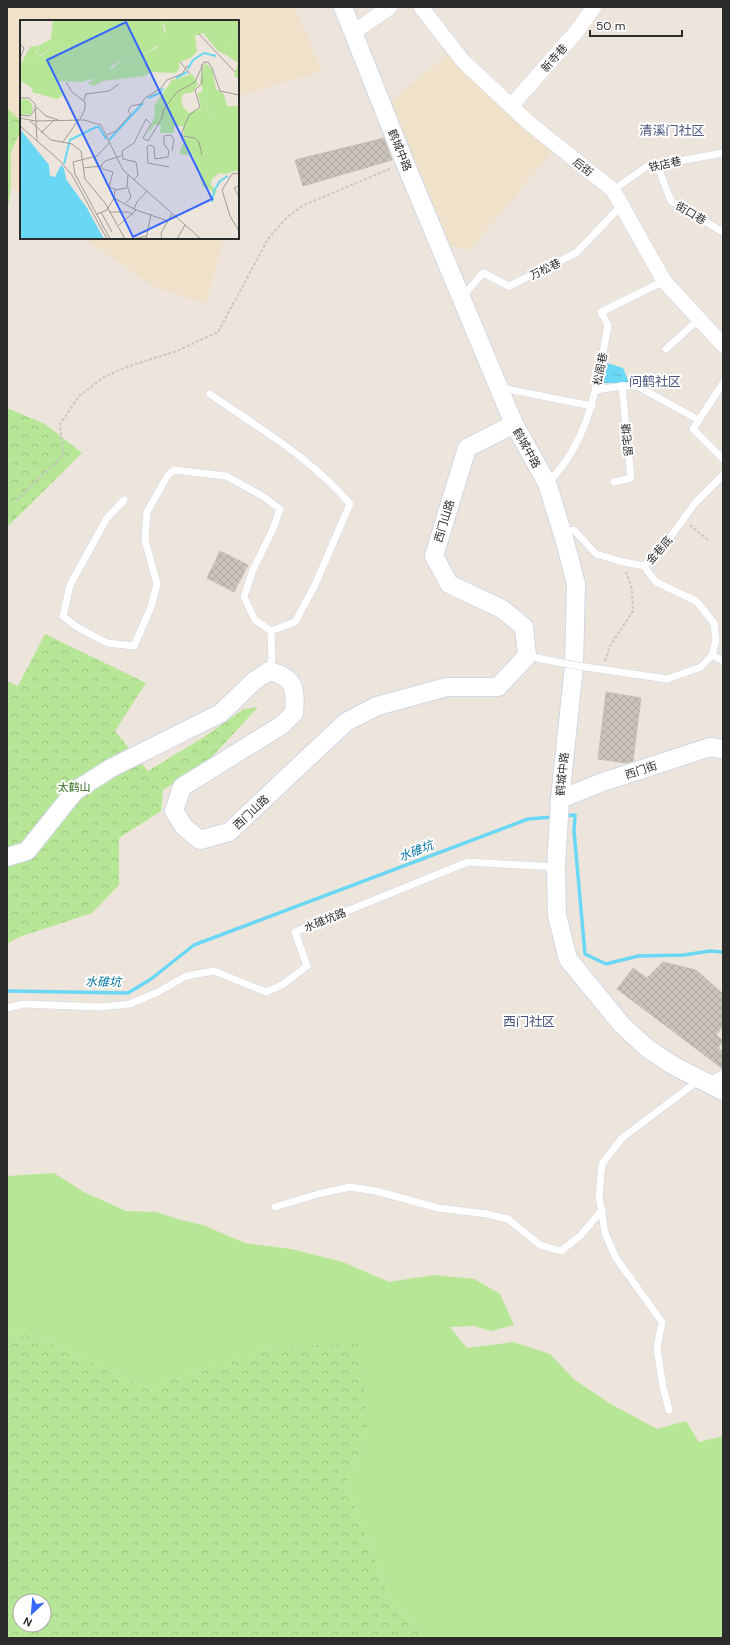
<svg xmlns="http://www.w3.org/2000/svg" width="730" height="1645" font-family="'DM Sans','Noto Sans SC',sans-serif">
<defs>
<pattern id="forest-crowns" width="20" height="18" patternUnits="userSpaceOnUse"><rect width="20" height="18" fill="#b6e696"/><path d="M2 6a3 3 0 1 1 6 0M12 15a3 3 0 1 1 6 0" fill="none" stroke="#9dc581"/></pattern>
<pattern id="water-ripples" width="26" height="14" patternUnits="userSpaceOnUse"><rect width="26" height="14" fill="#6ad7f4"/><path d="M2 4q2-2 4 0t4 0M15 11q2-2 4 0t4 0" fill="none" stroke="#5cb9d1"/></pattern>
<pattern id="building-cross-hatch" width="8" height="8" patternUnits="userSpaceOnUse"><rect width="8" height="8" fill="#c9c3ba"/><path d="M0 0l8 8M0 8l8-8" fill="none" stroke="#ada8a0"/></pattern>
</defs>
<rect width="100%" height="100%" fill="#ede5dc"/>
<g fill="#f0e1cb">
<path d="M7 7H295L322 71 238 96V21H21V121L7 108Z"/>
<path d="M449 53 507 114 553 151 470 250 444 244 387 105Z"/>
<path d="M21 130V195L11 187V152Z"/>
<path d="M83 238H224L206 304 154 287Z"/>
</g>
<path fill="#b6e696" d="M54 1173 84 1192 126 1211 156 1212 181 1220 203 1225 245 1243 291 1249 343 1262 389 1282 434 1275 474 1279 500 1294 514 1325 491 1331 474 1326 450 1327 467 1348 513 1342 550 1354 575 1380 609 1403 657 1429 686 1421 699 1442 723 1436V1638H423L389 1596 346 1482 368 1433 273 1346 148 1388 33 1335 7 1336V1176Z"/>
<g fill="url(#forest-crowns)" fill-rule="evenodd">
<path d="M7 108 21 121V130L11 152V187L7 213Z"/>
<path d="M7 408 45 424 82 453 7 527Z"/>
<path d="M45 634 146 683 115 731 148 771 204 737 244 709 258 707 211 758 163 790 161 811 119 838V885L92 913 19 937 7 944V681L18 686Z"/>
<path d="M33 1335 148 1388 273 1346 360 1344 368 1433 346 1482 389 1596 423 1638H7V1336ZM20 1601H44V1625H20Z"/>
</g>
<path fill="url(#water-ripples)" d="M607 363 623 368 629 383H602Z"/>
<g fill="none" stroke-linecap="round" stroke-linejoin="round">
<g stroke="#6ad7f4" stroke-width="3.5">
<path d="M563 816 575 815 574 831 585 954 606 964 638 956 684 955 710 951 723 952"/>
<path d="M7 991 128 993 151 979 194 945 528 819 553 817"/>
</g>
</g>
<g fill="url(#building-cross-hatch)" stroke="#c9c1b5">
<path d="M384 138 392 160 303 186 295 160Z"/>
<path d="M220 551 248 565 234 592 207 578Z"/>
<path d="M606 692 641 698 633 761 626 763 598 759Z"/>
<path d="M663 962 696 970 723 994V1026L716 1035 723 1041 718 1048 723 1052V1069L617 989 633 968 647 978Z"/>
</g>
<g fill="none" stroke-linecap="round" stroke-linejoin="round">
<g stroke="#d1d6e4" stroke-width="8">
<g id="service">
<path d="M657 165 671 201 723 232"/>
<path d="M613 190 646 167 723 153"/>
<path d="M462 297 483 273 509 286 576 253 622 205"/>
<path d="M666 349 699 319"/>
<path d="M723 383 693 429 723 459"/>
<path d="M502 388 592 406"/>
<path d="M596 390 622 386H637L699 420"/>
<path d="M614 482 631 478 622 386"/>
<path d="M547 483C590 443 598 380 608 325L601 312 664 281"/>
<path d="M124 500 107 518 70 585 63 616 77 627 107 643 134 646 151 607 157 584 145 540 147 512 168 475 174 470 226 476 264 497 280 509 273 529 253 570 244 597 255 620 271 631 295 622 315 585 350 504C313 459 257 427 210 394"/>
<path d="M563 532 574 530 596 554 623 562 644 566"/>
<path d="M712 655 723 661"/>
<path d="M527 656 557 662"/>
<path d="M585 667 667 679 701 667 712 655 716 641 714 623 696 601 656 582 644 566 666 543 695 503 723 475"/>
<path d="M269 670 272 659 271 631"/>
<path d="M7 1008 24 1004 100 1007 130 1004 158 992 186 976 214 971 266 992 282 985 307 966 295 932 468 862 556 867"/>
<path d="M275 1207 318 1194 350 1187 376 1191 438 1208 487 1214 508 1219 540 1245 561 1251 581 1235 602 1210"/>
<path d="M669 1410 663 1387 657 1348 662 1322 616 1258 605 1233 599 1196 602 1164 622 1138 699 1080"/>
</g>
</g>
<g stroke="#d1d6e4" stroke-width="16">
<g id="minor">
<path d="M421 7 463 61 529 123 613 190 664 281 723 345"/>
<path d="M354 32 390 7"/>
<path d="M511 106 577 31 594 7"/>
<path d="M710 1085 723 1078"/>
</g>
</g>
<g stroke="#d1d6e4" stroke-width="20">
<g id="tertiary">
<path d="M343 7 405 163 514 424 547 483 564 538 576 584 574 666 560 799 556 867 557 915 568 959 622 1025 647 1048 674 1066 723 1091"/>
<path d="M560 799 603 782 710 747 723 749"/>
<path d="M7 857 27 851 75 791 111 768 221 713 254 681 269 671C295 677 296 689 294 713L282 725 182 787 174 811 184 827 200 840 229 832 346 722 377 706 447 687H498L527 656 524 627 502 609 449 584 434 556 467 448 514 424"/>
</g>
</g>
<g stroke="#c8c8c8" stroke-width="2" stroke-dasharray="3 2" stroke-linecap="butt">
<path d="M17 501C31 483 49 471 63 455L60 424 79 396 104 377 126 367 177 351 218 332 268 239 287 217 304 205 392 168"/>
<path d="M690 525 708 540"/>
<path d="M605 661 610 646 633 611 632 590 626 571"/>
</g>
<use href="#service" stroke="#fff" stroke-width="7"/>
<use href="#minor" stroke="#fff" stroke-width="15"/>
<use href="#tertiary" stroke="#fff" stroke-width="18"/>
<g stroke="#d1d6e4" stroke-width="8" stroke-linecap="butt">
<path id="service-bridge" d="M557 662 585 667"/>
</g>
<use href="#service-bridge" stroke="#fff" stroke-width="7"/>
</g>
<g text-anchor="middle" stroke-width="4" stroke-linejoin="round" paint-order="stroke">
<g font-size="11" fill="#2b2b2b" stroke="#fff">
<text transform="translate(554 58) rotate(-49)" y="4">新寺巷</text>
<text transform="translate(400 150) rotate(68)" y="4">鹤城中路</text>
<text transform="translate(665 164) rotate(-13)" y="4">铁店巷</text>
<text transform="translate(583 167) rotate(39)" y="4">后街</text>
<text transform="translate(691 213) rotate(31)" y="4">街口巷</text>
<text transform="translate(545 269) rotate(-26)" y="4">万松巷</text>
<text transform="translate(600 369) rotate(-79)" y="4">松阁巷</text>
<text transform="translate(627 440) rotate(-96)" y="4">留宅塘</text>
<text transform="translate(527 448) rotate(61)" y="4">鹤城中路</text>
<text transform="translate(444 521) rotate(-73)" y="4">西门山路</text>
<text transform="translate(659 550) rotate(-49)" y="4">金巷底</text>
<text transform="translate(641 770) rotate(-18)" y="4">西门街</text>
<text transform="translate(562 774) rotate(-84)" y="4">鹤城中路</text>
<text transform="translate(251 812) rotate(-43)" y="4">西门山路</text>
<text transform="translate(325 920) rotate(-22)" y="4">水碓坑路</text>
</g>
<g font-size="11" fill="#2d6b17" stroke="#fff">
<text x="74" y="791">太鹤山</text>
</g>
<g font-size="12" font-style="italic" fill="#0775a2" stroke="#fff">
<text transform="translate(416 851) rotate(-21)" y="4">水碓坑</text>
<text transform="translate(103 982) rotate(1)" y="4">水碓坑</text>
</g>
<g font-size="13" fill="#49557d" stroke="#fff">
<text x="672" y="135">清溪门社区</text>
<text x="655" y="386">问鹤社区</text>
<text x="529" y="1026">西门社区</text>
</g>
</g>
<g transform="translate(20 20)">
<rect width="219" height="219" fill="#ede5dc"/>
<path d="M142 0H212L214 9 212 20 204 27 208 36 198 31 183 13 175 16 177 31 172 37 158 43 160 47 156 53 131 52 125 56 83 61 74 66 67 63 74 60 71 59 62 62 41 61 37 64 43 75 37 79 12 72 13 69 0 60 1 44 10 27 20 25 15 34 19 37 32 28 58 24 77 38V44L92 49 103 38 118 37 138 27 146 11ZM185 43 192 49 196 69 204 74 207 86 194 96 189 93 180 61ZM4 79 10 81 13 89 11 94 0 95V81Z" fill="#b6e696"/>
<path d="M33 0H142L146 21 118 37 103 38 83 53 77 44V38L58 24 32 28 15 38 20 25 31 19ZM212 0H219V59L214 56 218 43 208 36 204 27 212 20 214 9ZM172 54 178 64 173 72 163 74 161 78 163 87 169 93 181 88 178 73 183 71 189 93 192 95 207 86H219V150L205 154 199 153 192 159 191 165 197 171 195 175 190 169 183 167 173 135 159 134 164 121 163 106H154V113H140L141 106 135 104 127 116 135 95 134 86 152 60Z" fill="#b6e696"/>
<path d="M0 109 29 145 30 156 35 157 41 145 44 148 46 159 67 188 84 219H0Z" fill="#6ad7f4"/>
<path fill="none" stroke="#6ad7f4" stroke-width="2" d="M168 49 173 40 184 33 196 36M156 58 167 52M128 78 140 73 143 68M89 120 123 83M44 144 50 120 76 107H79L86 119M192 182 194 171 200 161 208 156"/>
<path fill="none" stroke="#9f9b95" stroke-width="1" d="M179 14 215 52M0 24 4 28 0 39M160 42 170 54M46 62 52 72 65 82V89L60 99M0 78H9L15 84 17 121M64 80 66 74 89 71 99 64M16 87 26 96 38 100M0 95 10 96 15 89M0 98 15 101 64 100 81 105 103 150 181 219M10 101 31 120 52 124 61 131 65 159 85 183 105 219M0 106 39 140 52 155 87 219M21 113 34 100M87 115 96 111 111 94 108 91 111 86 121 84 125 78 140 69 147 60 162 54 168 45M43 122 59 99M90 122 77 136 53 142 55 154 90 219M182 135 179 122 175 118 162 116V112L169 95 180 87 175 70 182 63V44M81 146 85 141 101 136M149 147 128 143 127 127 130 125 134 127 135 139 148 137 149 131 144 124V116L151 115 154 120 152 131M63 148 81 146M219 153 212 154 202 170 210 196 219 211M114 160 118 155 116 142 103 139 102 131 114 123 126 99 131 104 123 118 128 121 142 98 144 89 157 72 175 62 184 42H188L192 48 200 71 219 75M218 166 214 168 219 177M95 170 107 168M94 178 116 190 148 201M106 183 111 177 107 165 108 155M114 189 117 182 127 171M81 192 92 212M89 192H109L113 195M77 194 87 190 94 178 95 169 89 167 93 152 83 149 81 146M99 205 116 190M114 219 126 216M126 219 131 194M142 219 141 213 152 194M157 219 165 205"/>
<path fill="#3768ff" fill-opacity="0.15" stroke="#3768ff" stroke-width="2" d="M106 2 192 179 113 217 27 40Z"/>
<rect width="219" height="219" fill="none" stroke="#2b2b2b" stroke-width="2"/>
</g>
<rect width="730" height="1645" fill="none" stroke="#2b2b2b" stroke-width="16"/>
<g transform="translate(32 1613) rotate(206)"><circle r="19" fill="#ffffff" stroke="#aaaaaa"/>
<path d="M0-3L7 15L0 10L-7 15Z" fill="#3768ff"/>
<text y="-6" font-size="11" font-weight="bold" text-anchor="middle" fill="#2b2b2b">N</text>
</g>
<path d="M590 30v6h92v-6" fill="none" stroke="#2b2b2b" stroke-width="2"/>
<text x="596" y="30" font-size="12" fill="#2b2b2b" stroke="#ffffff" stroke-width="3" paint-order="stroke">50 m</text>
</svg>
